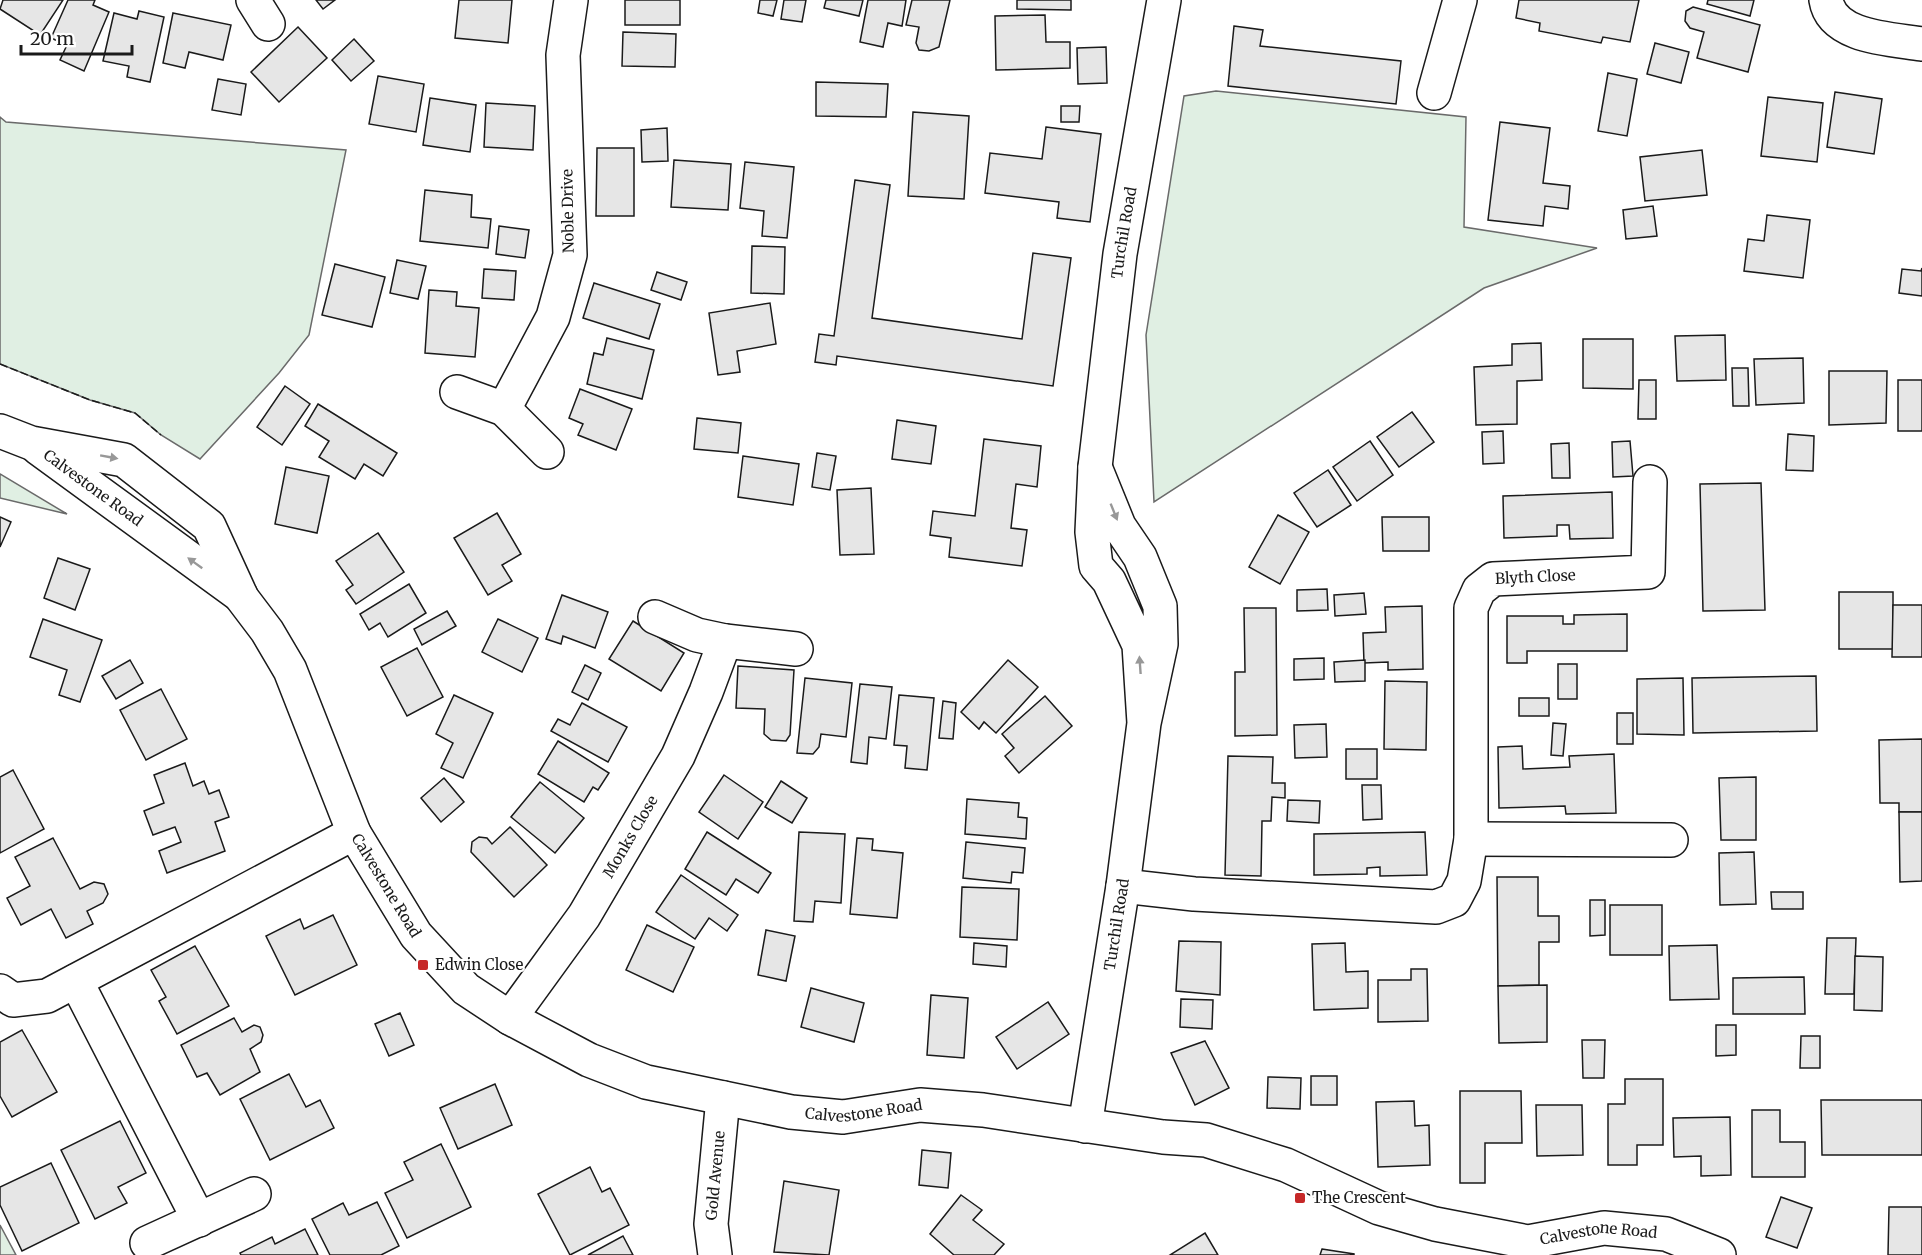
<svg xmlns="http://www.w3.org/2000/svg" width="1922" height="1255" font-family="Merriweather,serif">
<rect width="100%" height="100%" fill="#fff"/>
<g fill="#e0efe3" stroke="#6a6a6a" stroke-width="1.5">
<path d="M1216 91 1466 117 1464 227 1597 248 1484 288 1154 502 1146 335 1184 96Z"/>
<path d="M0 117 6 122 346 150 309 335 279 373 200 459 161 435 135 413 90 400 0 364Z"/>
<path d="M0 474 67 514 0 498Z"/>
<path d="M0 1225 16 1255H0Z"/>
</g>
<g fill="#e6e6e6" stroke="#1a1a1a" stroke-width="1.5">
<path d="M3 0H63L40 35 0 9Z"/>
<path d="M68 0H95L93 5 109 12 84 71 60 60 67 45 51 38Z"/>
<path d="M316 0H335L323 9Z"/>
<path d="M459 0H512L508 43 455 38Z"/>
<rect x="625" y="0" width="55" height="25"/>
<path d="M760 0H777L773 16 758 13Z"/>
<path d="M784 0H806L802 22 781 19Z"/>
<path d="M826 0H863L859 16 824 8Z"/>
<path d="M868 0H906L902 26 888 23 883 47 860 42Z"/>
<path d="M912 0H950L939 47 929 51 919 50 916 43 919 27 906 25Z"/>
<path d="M1017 0H1071V10L1017 9Z"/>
<path d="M1519 0H1639L1630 42 1603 37 1601 43 1539 31 1540 23 1516 18Z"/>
<path d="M1708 0H1754L1750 16 1707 4Z"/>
<path d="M1693 7 1760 25 1748 72 1697 58 1704 32 1690 28 1685 21 1686 11Z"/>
<path d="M139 11 164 17 150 82 127 77 129 66 103 61 114 13 137 19Z"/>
<path d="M173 13 231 25 223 60 189 52 185 68 163 63Z"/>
<path d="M1045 15 1046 42H1070V68L996 70 995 16Z"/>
<path d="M1234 26 1263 30 1260 46 1401 61 1396 104 1228 86Z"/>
<path d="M298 27 327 58 279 102 251 72Z"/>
<path d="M623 32 676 34 675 67 622 66Z"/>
<path d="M354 39 374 61 351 81 332 60Z"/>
<path d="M1655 43 1689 52 1681 83 1647 74Z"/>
<path d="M1106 47 1107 83 1078 84 1077 48Z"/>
<path d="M1608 73 1637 79 1627 136 1598 131Z"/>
<path d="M378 76 424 84 416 132 369 124Z"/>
<path d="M218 79 246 84 241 115 212 110Z"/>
<path d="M816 82 888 84 886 117 816 116Z"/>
<path d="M1835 92 1882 99 1874 154 1827 147Z"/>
<path d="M1768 97 1823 103 1817 162 1761 156Z"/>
<path d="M430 98 476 105 470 152 423 145Z"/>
<path d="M486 103 535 106 533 150 484 147Z"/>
<path d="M1061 106H1080L1079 122H1061Z"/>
<path d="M913 112 969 116 964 199 908 196Z"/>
<path d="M1500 122 1550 128 1543 183 1570 186 1568 209 1545 206 1543 226 1488 220Z"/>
<path d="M1046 127 1101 134 1090 222 1057 218 1059 202 985 193 990 153 1042 159Z"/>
<path d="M667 128 668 161 642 162 641 130Z"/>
<path d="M597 148H634V216H596Z"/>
<path d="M1702 150 1707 195 1645 201 1640 157Z"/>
<path d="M674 160 731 164 728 210 671 207Z"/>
<path d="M745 162 794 167 787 238 762 236 764 211 740 208Z"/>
<path d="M855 180 890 185 872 318 1022 339 1033 253 1071 258 1053 386 837 356 836 365 815 362 819 334 834 336Z"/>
<path d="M425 190 472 195 471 217 491 219 488 248 420 241Z"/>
<path d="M1653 206 1657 236 1626 239 1623 210Z"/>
<path d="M1767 215 1810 220 1803 278 1744 271 1748 239 1764 241Z"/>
<path d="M499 226 529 230 525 258 496 254Z"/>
<path d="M752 246 785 247 784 294 751 293Z"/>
<path d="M397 260 426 266 418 299 390 293Z"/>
<path d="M335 264 385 277 372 327 322 315Z"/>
<path d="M1922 268V296L1899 293 1902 269 1921 271Z"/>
<path d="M484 269 516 271 514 300 482 298Z"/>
<path d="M657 272 687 282 681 300 651 290Z"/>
<path d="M594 283 660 304 649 339 583 318Z"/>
<path d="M429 290 457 292 456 306 479 308 475 357 425 353Z"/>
<path d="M770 303 776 344 737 351 740 372 718 375 709 313Z"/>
<path d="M1725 335 1726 380 1677 381 1675 336Z"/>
<path d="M607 338 654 350 642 399 587 384 594 353 603 355Z"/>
<path d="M1583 339H1633V389L1583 388Z"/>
<path d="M1541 343 1542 380 1517 381V424L1476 425 1474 367 1512 365V344Z"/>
<path d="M1803 358 1804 403 1756 405 1754 359Z"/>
<path d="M1732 368H1748L1749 406H1733Z"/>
<path d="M1829 371H1887L1886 423 1829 425Z"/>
<path d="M1639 380H1656V419H1638Z"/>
<rect x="1898" y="380" width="24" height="51"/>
<path d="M285 386 310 404 282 445 257 427Z"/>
<path d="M580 389 632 409 616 450 578 435 583 424 569 418Z"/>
<path d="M318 404 397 453 383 476 364 464 355 479 319 457 329 441 305 426Z"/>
<path d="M1412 412 1434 442 1399 467 1377 437Z"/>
<path d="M697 418 741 423 738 453 694 449Z"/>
<path d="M897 420 936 426 931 464 892 459Z"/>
<path d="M1503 431 1504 463 1483 464 1482 432Z"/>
<path d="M1788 434 1814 436 1813 471 1786 470Z"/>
<path d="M984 439 1041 446 1037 487 1016 484 1011 528 1027 530 1022 566 949 557 951 538 930 535 933 511 975 516Z"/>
<path d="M1370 441 1393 475 1357 501 1333 467Z"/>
<path d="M1630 441 1633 476 1613 477 1612 442Z"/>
<path d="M1569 443 1570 478H1552L1551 444Z"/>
<path d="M817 453 836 456 830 490 812 487Z"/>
<path d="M743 456 799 464 793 505 738 497Z"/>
<path d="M286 467 329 476 317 533 275 524Z"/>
<path d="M1328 470 1351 505 1317 527 1294 493Z"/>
<path d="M1761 483 1765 610 1703 611 1700 484Z"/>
<path d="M871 488 874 554 840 555 837 490Z"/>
<path d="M1612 492 1613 538 1570 539 1569 525H1557V536L1504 538 1503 496Z"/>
<path d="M497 513 521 554 502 565 512 581 488 595 454 538Z"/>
<path d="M1278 515 1309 532 1280 584 1249 567Z"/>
<path d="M0 517 11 522 0 547Z"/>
<path d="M1382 517H1429V551H1383Z"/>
<path d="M378 533 404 572 356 604 346 590 353 585 336 561Z"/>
<path d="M58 558 90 569 75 610 44 598Z"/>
<path d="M409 584 426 613 388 637 380 623 369 630 360 614Z"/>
<path d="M1327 589 1328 610 1297 611V590Z"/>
<rect x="1839" y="592" width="54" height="57"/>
<path d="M1364 593 1366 614 1335 616 1334 595Z"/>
<path d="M562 595 608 612 595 648 563 636 561 644 546 639Z"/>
<path d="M1893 605H1922V657H1892Z"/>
<path d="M1422 606 1423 669 1388 670V662L1364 663 1363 633 1386 632 1385 607Z"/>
<path d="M1244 608H1276L1277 735 1235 736V672H1245Z"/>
<path d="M447 611 456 626 422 645 414 629Z"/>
<path d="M1627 614V651H1527V663H1507V616H1563V624H1574V615Z"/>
<path d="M43 619 102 640 80 702 59 695 67 670 30 657Z"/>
<path d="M498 619 538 638 522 672 482 652Z"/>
<path d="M633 621 684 653 661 691 609 659Z"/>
<path d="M417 648 443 697 407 716 381 667Z"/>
<path d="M1324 658V679L1294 680V659Z"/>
<path d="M130 660 143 683 116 699 102 676Z"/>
<path d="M1008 660 1038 687 996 733 984 722 979 729 961 712Z"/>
<path d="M1365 660V681L1335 682 1334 662Z"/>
<rect x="1558" y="664" width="19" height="35"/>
<path d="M585 665 601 673 588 700 572 692Z"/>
<path d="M738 666 794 670 790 735 786 741 771 740 764 734 765 709 736 708Z"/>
<path d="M1816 676 1817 731 1693 733 1692 678Z"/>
<path d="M805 678 852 683 846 737 821 734 819 747 813 754 797 753Z"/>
<path d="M1683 678 1684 735 1637 734V679Z"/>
<path d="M1385 681 1427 682 1426 750 1384 749Z"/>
<path d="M860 684 892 687 886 739 869 737 867 764 851 762Z"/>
<path d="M161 689 187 739 146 760 120 710Z"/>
<path d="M454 695 493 713 463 778 441 768 453 743 436 734Z"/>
<path d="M899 695 934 698 927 770 905 768 907 746 894 745Z"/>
<path d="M1045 696 1072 726 1019 773 1005 756 1014 748 1002 734Z"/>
<rect x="1519" y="698" width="30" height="18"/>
<path d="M943 701 956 703 953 739 939 738Z"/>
<path d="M582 703 627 727 608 762 551 731 558 719 570 725Z"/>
<rect x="1617" y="713" width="16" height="31"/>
<path d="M1553 723 1566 724 1563 756 1551 755Z"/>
<path d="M1326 724 1327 757 1295 758 1294 725Z"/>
<path d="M1922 739V812H1899V803H1880L1879 740Z"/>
<path d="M558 741 609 773 598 790 593 787 584 802 538 774Z"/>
<path d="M1522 746 1523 769 1570 767 1569 756 1614 754 1616 813 1566 814 1565 806 1499 808 1498 747Z"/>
<rect x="1346" y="749" width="31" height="30"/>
<path d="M1228 756 1273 757 1272 783H1285V798L1272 797 1271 821H1262L1261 876 1225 875Z"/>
<path d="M185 763 193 786 204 781 209 794 219 790 229 817 215 822 225 851 167 873 159 851 181 842 175 827 153 835 144 811 164 803 154 775Z"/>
<path d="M13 770 44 829 0 853V777Z"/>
<path d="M724 775 763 802 738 839 699 812Z"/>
<path d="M1756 777V840H1721L1719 778Z"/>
<path d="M444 778 464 802 441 822 421 798Z"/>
<path d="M781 781 807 798 792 823 765 807Z"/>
<path d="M540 782 584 818 555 853 511 817Z"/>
<path d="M1362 785H1381L1382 819 1363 820Z"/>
<path d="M967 799 1019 803 1018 817 1027 818 1026 839 965 834Z"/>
<path d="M1288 800 1320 801 1319 823 1287 821Z"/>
<path d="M1899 812H1922V881L1900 882Z"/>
<path d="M510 827 547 865 514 897 471 852 472 842 479 837 487 838 492 844Z"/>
<path d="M707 832 771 873 758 893 736 879 726 895 685 869Z"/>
<path d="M799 832 845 834 841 903 815 901 813 922 794 921Z"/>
<path d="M1425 832 1427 875 1380 876V867L1367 868V874L1314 875V834Z"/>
<path d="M53 838 80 889 94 882 104 884 108 894 103 903 87 911 93 924 66 938 51 909 21 925 7 898 30 886 15 857Z"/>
<path d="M857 838 873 839 872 850 903 853 897 918 850 914Z"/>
<path d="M966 842 1025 848 1023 873 1012 872 1011 883 963 878Z"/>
<path d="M1754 852 1756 904 1720 905 1719 853Z"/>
<path d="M681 875 738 915 727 931 709 918 695 939 656 912Z"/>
<path d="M1497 877H1538V916H1559V942H1539V985L1498 986Z"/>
<path d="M962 887 1019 889 1017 940 960 937Z"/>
<path d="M1771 892H1803V909H1772Z"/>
<path d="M1590 900H1605V935L1590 936Z"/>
<rect x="1610" y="905" width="52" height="50"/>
<path d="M333 915 357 965 295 995 266 936 300 919 304 929Z"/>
<path d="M647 925 694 947 673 992 626 970Z"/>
<path d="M766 930 795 936 786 981 758 975Z"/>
<path d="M1827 938H1856L1854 994H1825Z"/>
<path d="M1179 941 1221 942 1220 995 1176 991Z"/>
<path d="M974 943 1007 946 1006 967 973 964Z"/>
<path d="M1345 943 1346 972 1368 971V1008L1314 1010 1312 944Z"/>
<path d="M1717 945 1719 999 1670 1000 1669 946Z"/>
<path d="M195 946 229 1006 177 1034 159 1001 166 997 151 970Z"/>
<path d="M1855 956 1883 957 1882 1011 1854 1010Z"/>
<path d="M1411 969H1427L1428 1021 1378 1022V980H1411Z"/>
<path d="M1804 977 1805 1014H1733V978Z"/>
<path d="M1547 985V1042L1499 1043 1498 986Z"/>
<path d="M811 988 864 1003 854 1042 801 1027Z"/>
<path d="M931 995 968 998 964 1058 927 1055Z"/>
<path d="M1181 999 1213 1000 1212 1029 1180 1027Z"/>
<path d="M1048 1002 1069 1034 1017 1069 996 1037Z"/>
<path d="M400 1013 414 1045 389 1056 375 1024Z"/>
<path d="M234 1018 242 1032 254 1025 260 1027 263 1035 261 1042 250 1049 260 1072 220 1095 207 1073 197 1077 181 1045Z"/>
<path d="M1716 1025H1736V1055L1716 1056Z"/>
<path d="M22 1030 57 1092 12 1117 0 1096V1042Z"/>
<path d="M1801 1036H1820V1068H1800Z"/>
<path d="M1582 1040H1605L1604 1078H1583Z"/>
<path d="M1205 1041 1229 1088 1195 1105 1171 1053Z"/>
<path d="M289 1074 306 1107 320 1100 334 1128 270 1160 240 1099Z"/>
<rect x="1311" y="1076" width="26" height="29"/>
<path d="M1268 1077 1301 1078 1300 1109 1267 1108Z"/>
<path d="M1625 1079H1663V1145H1637V1165H1608V1104H1625Z"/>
<path d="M495 1084 512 1125 458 1149 440 1108Z"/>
<path d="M1460 1091H1521L1522 1143H1485V1183H1460Z"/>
<path d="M1821 1100H1922V1155H1822Z"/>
<path d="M1414 1101 1415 1126 1429 1125 1430 1165 1378 1167 1376 1102Z"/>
<path d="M1536 1105H1582L1583 1155 1537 1156Z"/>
<path d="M1752 1110H1780V1142H1805V1177H1752Z"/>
<path d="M1730 1117 1731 1175 1701 1176V1156L1674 1157 1673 1118Z"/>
<path d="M120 1121 146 1173 118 1187 127 1203 95 1219 61 1150Z"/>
<path d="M441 1144 471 1207 407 1238 385 1193 413 1180 404 1162Z"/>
<path d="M922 1150 951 1153 948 1188 919 1185Z"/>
<path d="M51 1163 79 1223 22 1251 0 1205V1187Z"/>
<path d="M590 1167 602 1192 610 1188 629 1225 570 1255 538 1194Z"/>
<path d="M784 1181 839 1190 829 1255 774 1252Z"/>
<path d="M961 1195 982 1210 973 1220 1004 1244 994 1255H954L930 1234Z"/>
<path d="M1781 1197 1812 1208 1797 1248 1766 1237Z"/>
<path d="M377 1202 399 1246 381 1255H330L312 1219 343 1203 349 1215Z"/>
<path d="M1889 1207H1922V1255H1888Z"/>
<path d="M305 1229 318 1255H241L240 1253 272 1237 275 1244Z"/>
<path d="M1205 1233 1218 1255H1170Z"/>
<path d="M623 1236 633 1255H588Z"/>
<path d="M1322 1249 1354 1254V1255H1320Z"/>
</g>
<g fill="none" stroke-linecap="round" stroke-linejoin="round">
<g stroke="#1a1a1a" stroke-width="36">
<g id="street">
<path d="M253 0 268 24"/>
<path d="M1826 0C1832 38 1892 39 1922 44"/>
<path d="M1434 93 1460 0"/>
<path d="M457 392 504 409 547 452"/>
<path d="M504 409 553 317 570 255 563 55 571 0"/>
<path id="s1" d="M1095 467 1120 254 1164 0"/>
<path d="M655 617 697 635 725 641 796 649"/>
<path d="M1471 839 1671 840"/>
<path id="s2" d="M1123 886 1194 894 1436 907 1454 900 1464 881 1471 839V608L1479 590 1493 579 1648 572 1650 482"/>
<path d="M76 981 199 1220"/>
<path d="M0 991 13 1000 47 996 354 833"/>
<path id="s3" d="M510 1018 584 916 678 756 706 692 725 641"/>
<path id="s4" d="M1085 1126 1123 886 1144 723 1161 644 1160 606 1140 557 1119 526 1095 467 1092 532 1096 566 1109 581 1139 645 1144 723"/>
<path d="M147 1243 254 1194"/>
<path id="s5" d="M715 1255 711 1224 723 1098"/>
</g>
</g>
<g stroke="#1a1a1a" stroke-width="36">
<g id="secondary">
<path id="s6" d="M0 431 31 443 124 460 209 526 242 598 267 631 290 670 354 833 416 935 466 989 510 1018 589 1060 646 1082 791 1112 843 1117 920 1105 983 1110 1163 1137 1206 1140 1286 1165 1379 1208 1435 1224 1528 1242 1604 1228 1666 1234 1719 1255"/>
<path id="s7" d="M38 448 241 596"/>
</g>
</g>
<use href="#street" stroke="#fff" stroke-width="33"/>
<use href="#secondary" stroke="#fff" stroke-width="33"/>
<path stroke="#1a1a1a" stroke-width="1.5" stroke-dasharray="8 3" stroke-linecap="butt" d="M0 364 90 400 135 413 161 435"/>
</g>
<defs><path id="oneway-solid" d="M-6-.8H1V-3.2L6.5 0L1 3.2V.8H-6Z" transform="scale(1.5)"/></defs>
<g fill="#989898">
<use href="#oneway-solid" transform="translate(109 457) rotate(10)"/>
<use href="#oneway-solid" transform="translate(1114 512) rotate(68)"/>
<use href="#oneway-solid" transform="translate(195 563) rotate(-144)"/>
<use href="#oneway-solid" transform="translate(1140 665) rotate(-94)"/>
</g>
<g fill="#c62828" stroke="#fff" stroke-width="2">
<rect x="417" y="959" width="12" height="12" rx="3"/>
<rect x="1294" y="1192" width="12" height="12" rx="3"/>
</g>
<g text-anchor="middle" stroke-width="4.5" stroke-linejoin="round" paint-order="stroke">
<g font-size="15" fill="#1a1a1a" stroke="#fff">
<text transform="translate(568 211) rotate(-91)" y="5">Noble Drive</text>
<text dy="5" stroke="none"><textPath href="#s1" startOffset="236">Turchil Road</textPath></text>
<text dy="5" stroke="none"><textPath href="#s7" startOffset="68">Calvestone Road</textPath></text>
<text dy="5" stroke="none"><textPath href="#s2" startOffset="708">Blyth Close</textPath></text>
<text dy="5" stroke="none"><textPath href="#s3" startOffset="218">Monks Close</textPath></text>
<text dy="5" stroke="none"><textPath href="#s6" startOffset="638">Calvestone Road</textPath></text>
<text dy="5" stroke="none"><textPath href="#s4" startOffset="204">Turchil Road</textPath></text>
<text dy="5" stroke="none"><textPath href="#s6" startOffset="1194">Calvestone Road</textPath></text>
<text dy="5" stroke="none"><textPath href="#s5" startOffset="80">Gold Avenue</textPath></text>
<text dy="5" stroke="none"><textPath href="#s6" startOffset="1950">Calvestone Road</textPath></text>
</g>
<g font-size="15" fill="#1a1a1a" stroke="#fff" text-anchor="start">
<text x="435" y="970">Edwin Close</text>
<text x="1312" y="1203">The Crescent</text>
</g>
</g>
<path d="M21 45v9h111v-9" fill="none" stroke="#1a1a1a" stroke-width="3"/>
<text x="30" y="45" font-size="18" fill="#1a1a1a" stroke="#ffffff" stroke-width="4.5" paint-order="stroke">20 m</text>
</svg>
